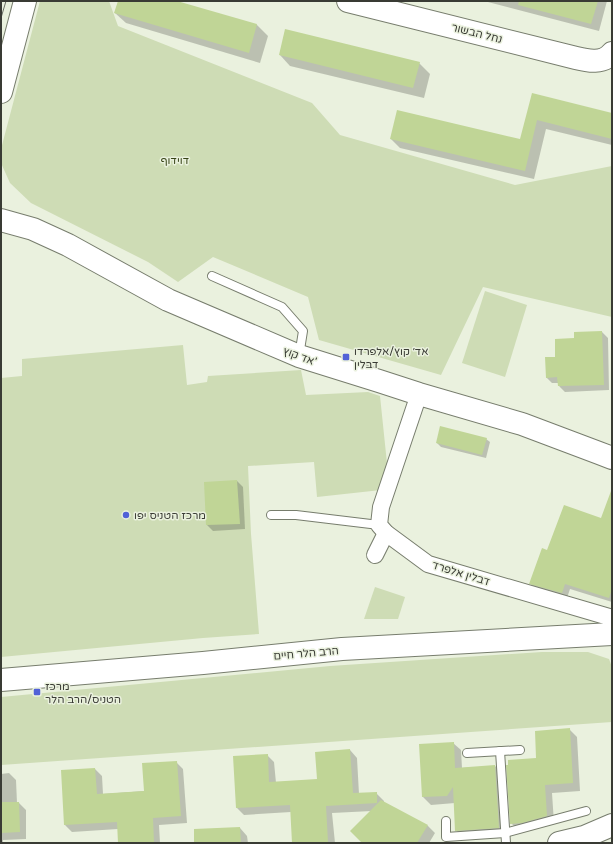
<svg xmlns="http://www.w3.org/2000/svg" width="613" height="844" font-family="'Varela Round',Heebo,sans-serif">
<rect width="100%" height="100%" fill="#eaf1de"/>
<g fill="#cedcb5">
<path d="M40 1H109L118 26 312 103 340 135 515 185 612 166V317L483 287 441 375 319 340 308 297 213 257 178 282 148 262 31 203 10 183 1 163V149Z"/>
<path d="M485 291 527 305 505 377 462 363Z"/>
<path d="M183 345 187 385 207 382 208 376 301 370 306 395 368 392 380 396 388 473 381 490 317 497 314 462 248 466 251 534 259 634 203 638 1 657V378L22 376V359Z"/>
<path d="M375 587 405 597 398 619H364Z"/>
<path d="M542 652H588L609 659 612 667V722L1 765V697L330 666Z"/>
</g>
<g fill="#0003">
<path d="M119 1H174L257 25 268 36 260 63 126 23 115 13Z"/>
<path d="M484 1H607L599 31Z"/>
<path d="M280 55 419 63 430 74 424 98 290 66Z"/>
<path d="M533 94 612 114V145L546 129 534 179 400 148 391 139 521 140Z"/>
<path d="M602 332 608 338 609 390 565 392 559 386V383H552L546 377 556 358Z"/>
<path d="M486 439 490 442 486 458 441 447 437 443Z"/>
<path d="M237 481 243 487 245 529 213 531 207 525 205 483Z"/>
<path d="M612 509V602L570 589 567 598 535 588 531 584Z"/>
<path d="M569 729 577 737 580 791 552 793 554 823 519 831 511 823 537 759Z"/>
<path d="M453 743 461 750 462 768 495 766 503 774 506 835 464 838 456 830 455 803 431 805 423 797 420 745Z"/>
<path d="M350 750 357 758 359 794 376 793 384 801V803L428 826 435 833 429 843H363L372 811 332 813 335 843H293L291 812 244 815 237 808 234 757 267 755 274 762 276 783 318 780Z"/>
<path d="M176 762 183 769 187 823 159 825 160 843H119L118 829 72 832 65 825 62 771 95 769 102 776 103 794 145 791Z"/>
<path d="M9 773 16 780 17 803H19L26 810V839L3 840V843H1V774Z"/>
<path d="M240 828 247 836 248 843H195Z"/>
</g>
<g fill="#c0d596">
<path d="M118 1H177L257 24 249 53 114 13Z"/>
<path d="M519 1H598L591 24 518 5Z"/>
<path d="M285 29 420 62 413 88 279 55Z"/>
<path d="M532 93 612 113V139L537 120 525 171 390 139 397 110 520 139Z"/>
<path d="M602 331 604 385 558 386 557 377 546 378 545 357H555V339L574 338V332Z"/>
<path d="M440 426 487 438 482 455 436 443Z"/>
<path d="M237 480 240 524 206 525 204 482Z"/>
<path d="M611 491H612V589L609 598 565 584 562 593 529 584 542 548 547 550 564 505 601 518Z"/>
<path d="M570 728 573 783 545 785 547 816 522 823 510 824 506 765H508V760L536 758 535 731Z"/>
<path d="M454 742 455 768 495 765 499 828 455 831 453 787 447 796 422 797 419 744Z"/>
<path d="M350 749 353 793 377 792V803L326 806 328 842 292 843 290 805 236 808 233 756 268 754 269 782 317 779 315 752Z"/>
<path d="M177 761 181 816 153 818 154 843H118L117 822 64 825 61 770 95 768 97 794 144 791 142 763Z"/>
<path d="M381 800 428 825 417 843H362L350 831Z"/>
<path d="M1 802H19L20 832 1 833Z"/>
<path d="M240 827 241 843H194V829Z"/>
</g>
<g fill="none" stroke-linecap="round" stroke-linejoin="round">
<g stroke="#777d6d" stroke-width="10">
<g id="lane">
<path d="M212 276 282 307 303 331 299 356"/>
<path d="M271 515H296L379 525"/>
<path d="M500 751 506 843"/>
<path d="M467 753 520 750"/>
<path d="M446 821V837L505 833 586 811"/>
</g>
</g>
<g stroke="#777d6d" stroke-width="18">
<g id="street">
<path d="M419 394 381 507 379 525 386 533 428 564 609 617 611 624"/>
<path d="M375 555 386 533"/>
</g>
</g>
<g stroke="#777d6d" stroke-width="24">
<g id="secondary">
<path d="M348 1 576 58C588 61 603 64 612 53"/>
<path d="M1 92 25 1"/>
<path d="M1 220 33 229 68 245 168 300 299 356 379 381 419 394 522 424 599 453 612 458"/>
<path d="M1 680 203 663 342 649 612 634"/>
<path d="M559 843 584 837 612 825"/>
</g>
</g>
<use href="#lane" stroke="#fff" stroke-width="8"/>
<use href="#street" stroke="#fff" stroke-width="16"/>
<use href="#secondary" stroke="#fff" stroke-width="22"/>
<path stroke="#696d63" stroke-width="1" d="M1 18 6 1"/>
</g>
<g fill="#5161d7" stroke="#eaf1de" stroke-width="1.5">
<rect x="342" y="353" width="8" height="8" rx="2"/>
<circle cx="126" cy="515" r="4"/>
<rect x="33" y="688" width="8" height="8" rx="2"/>
</g>
<g text-anchor="middle" stroke-width="3" stroke-linejoin="round" paint-order="stroke">
<g font-size="11" fill="#393b34" stroke="#eaf1de">
<text transform="translate(477 33) rotate(14)" y="4">נחל הבשור</text>
<text transform="translate(300 356) rotate(20)" y="4">אד קוץ'</text>
<text transform="translate(461 573) rotate(17)" y="4">דבלין אלפרד</text>
<text transform="translate(306 653) rotate(-5)" y="4">הרב הלר חיים</text>
</g>
<g font-size="11" fill="#364316" stroke="#eaf1de">
<text x="175" y="164">דוידוף</text>
</g>
<g font-size="11" fill="#393b34" stroke="#eaf1de" text-anchor="start">
<text x="354" y="355">אד׳ קוץ/אלפרדו<tspan x="354" dy="13">דבלין</tspan></text>
<text x="134" y="519">מרכז הטניס יפו</text>
<text x="45" y="690">מרכז<tspan x="45" dy="13">הטניס/הרב הלר</tspan></text>
</g>
</g>
<rect width="613" height="844" fill="none" stroke="#393b34" stroke-width="4"/>
</svg>
